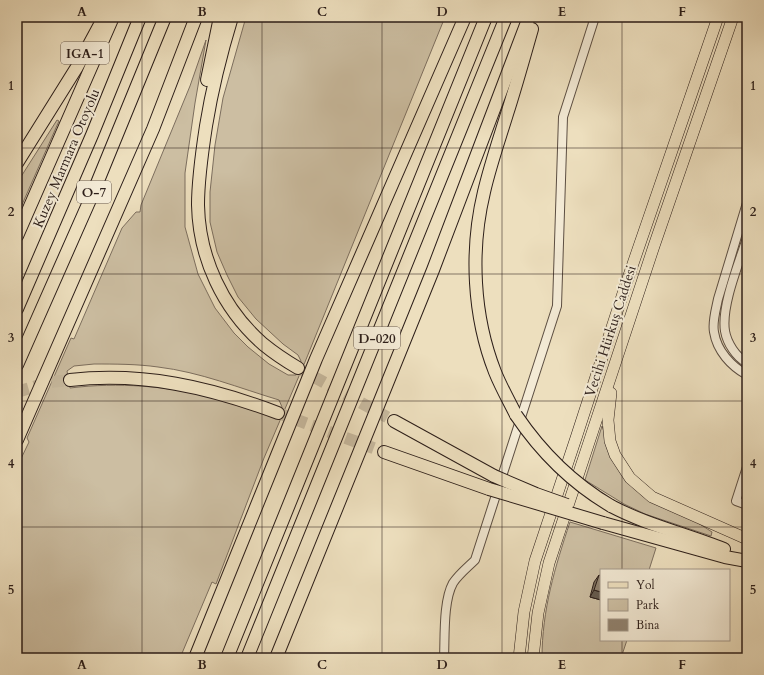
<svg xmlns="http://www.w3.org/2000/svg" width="764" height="675" font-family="Cardo,serif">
<rect width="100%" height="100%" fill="#eddfbe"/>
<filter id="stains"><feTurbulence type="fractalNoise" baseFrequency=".005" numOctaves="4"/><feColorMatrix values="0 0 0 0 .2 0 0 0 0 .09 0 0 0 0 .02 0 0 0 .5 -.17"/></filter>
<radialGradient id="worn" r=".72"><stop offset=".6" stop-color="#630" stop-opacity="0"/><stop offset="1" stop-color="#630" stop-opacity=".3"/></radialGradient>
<g fill="#ccbea2" stroke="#7c6e5e" fill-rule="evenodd">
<path d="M246 17H445L305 362 264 458 216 584 212 582 180 658H17V467L29 442 27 438 71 338 74 339 122 228 136 212H140L141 205 190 86 206 40 195 103 185 173V227L198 274 215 308 234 333 248 347 269 364 288 375H296L301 361 298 355 283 344 256 319 238 297 227 275 217 252 210 222V192L215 145 223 98ZM94 364C115 364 137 364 158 367 200 372 239 388 279 400L282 407 277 416C257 410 236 403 216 398 168 386 118 382 70 388L67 371 74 366Z"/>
<path d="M57 120 59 121 17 216V183Z"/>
<path d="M602 426 616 465 689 517 712 532 711 536 645 514 624 504 585 480Z"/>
<path d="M570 522 656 548 649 570H601V640H627L621 658H542C542 610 555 567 570 522Z"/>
</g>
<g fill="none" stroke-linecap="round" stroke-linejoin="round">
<g stroke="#c6b89d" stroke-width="12" stroke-dasharray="12 6" stroke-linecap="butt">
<path d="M298 368 394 421"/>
<path d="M17 392 50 382 70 380"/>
<path d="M278 413 384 452"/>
</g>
<g stroke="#5c4e42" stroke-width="10">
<g id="minor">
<path d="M747 203 718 299C716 309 712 322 714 332 717 351 731 366 747 375"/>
<path d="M747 238C739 263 721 306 725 331 727 343 736 357 747 363"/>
<path d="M747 467 736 501 747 505"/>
<path d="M444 658C445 637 443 601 453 583 459 574 468 567 475 560L557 306 563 117 595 17"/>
</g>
</g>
<g stroke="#2c1e19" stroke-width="12">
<g id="major">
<path d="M611 393 608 420 610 441 615 455 630 478 652 497 747 539"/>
<path d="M519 658 524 612 535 561 576 438 626 284 718 17"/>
<path d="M533 658 538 613 549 563 654 246 733 17"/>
</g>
</g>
<g stroke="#2c1e19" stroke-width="14">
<g id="highway">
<path d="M232 17C221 53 212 89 206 126 202 152 198 179 198 205 199 258 223 309 263 344 274 353 286 361 298 368"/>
<path d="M207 80 220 17"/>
<path d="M17 163 77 67 104 17"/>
<path d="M17 236 113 17"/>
<path d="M17 309 92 135 140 17"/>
<path d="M17 365 93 193 165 17"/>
<path d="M70 380C143 372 209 387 278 413"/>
<path d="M516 415C509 401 501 387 495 372 473 316 470 250 484 192 490 166 499 140 507 114 516 86 524 57 532 29"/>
<path d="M394 421 494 476"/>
<path d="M17 440 153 129 196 17"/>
<path d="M384 452 489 489"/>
<path d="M611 506C647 525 686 534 724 549"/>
<path d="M603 523 725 557 747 561"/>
<path d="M195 658 316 359 465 17"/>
<path d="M227 658 486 17"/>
<path d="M247 658 506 17"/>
<path d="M276 658 433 270 529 17"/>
</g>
</g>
<use href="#minor" stroke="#f3ead5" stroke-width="8"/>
<use href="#major" stroke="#eddfbe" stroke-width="11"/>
<use href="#highway" stroke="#eddfbe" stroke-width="12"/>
<g stroke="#2c1e19" stroke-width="14" stroke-linecap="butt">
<g id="highway-bridge">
<path d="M516 415C541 452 572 483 611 506"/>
<path d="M494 476 536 494 567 505"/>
<path d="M489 489 603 523"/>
</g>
</g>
<use href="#highway-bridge" stroke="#eddfbe" stroke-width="12"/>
</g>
<path fill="#7c705f" stroke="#2c1e19" d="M599 575 601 600 590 597 594 582Z"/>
<path fill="#655b4e" stroke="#2c1e19" d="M594 590 601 592V600L590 597Z"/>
<path fill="#90826f" stroke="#2c1e19" d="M599 575 601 576V592L594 590Z"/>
<path fill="none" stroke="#2c1e19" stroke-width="1" stroke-opacity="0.55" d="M142 17V658M262 17V658M382 17V658M502 17V658M622 17V570M17 148H747M17 274H747M17 401H747M17 527H747M622 640V658"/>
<g text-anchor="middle" stroke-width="4" stroke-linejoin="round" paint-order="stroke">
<g fill="#f3ead5" stroke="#685b51" stroke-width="1">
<rect x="61" y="42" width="48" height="22" rx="3"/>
<rect x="77" y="181" width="34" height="22" rx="3"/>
<rect x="354" y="327" width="46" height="22" rx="3"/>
</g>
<g font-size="13" font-weight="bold" fill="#2c1e19">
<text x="85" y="58">IGA-1</text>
<text x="94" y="197">O-7</text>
<text x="377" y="343">D-020</text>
</g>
<g font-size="14" fill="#2c1e19" stroke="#f3ead5">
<text transform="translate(66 158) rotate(-67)" y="5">Kuzey Marmara Otoyolu</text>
<text transform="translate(610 331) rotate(-72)" y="5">Vecihi Hürkuş Caddesi</text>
</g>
</g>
<rect width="764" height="675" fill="none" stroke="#eddfbe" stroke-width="44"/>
<rect x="600" y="569" width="130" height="72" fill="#f3ead5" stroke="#a3988a"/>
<rect x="608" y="582" width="20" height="6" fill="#eddfbe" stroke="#a3988a"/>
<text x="636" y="589" font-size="12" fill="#2c1e19">Yol</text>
<rect x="608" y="599" width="20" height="12" fill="#ccbea2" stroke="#a3988a"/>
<text x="636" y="609" font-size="12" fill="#2c1e19">Park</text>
<rect x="608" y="619" width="20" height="12" fill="#90826f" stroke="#a3988a"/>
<text x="636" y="629" font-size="12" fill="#2c1e19">Bina</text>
<rect x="22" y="22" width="720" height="631" fill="none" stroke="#2c1e19" stroke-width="1.5"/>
<g font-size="13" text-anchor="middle" font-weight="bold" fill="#2c1e19">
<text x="82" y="16">A</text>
<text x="202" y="16">B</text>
<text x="322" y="16">C</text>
<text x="442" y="16">D</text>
<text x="562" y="16">E</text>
<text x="682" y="16">F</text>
<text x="11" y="90">1</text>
<text x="753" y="90">1</text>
<text x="11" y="216">2</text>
<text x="753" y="216">2</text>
<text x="11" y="342">3</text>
<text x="753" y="342">3</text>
<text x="11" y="468">4</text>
<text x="753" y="468">4</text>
<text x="11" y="594">5</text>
<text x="753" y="594">5</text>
<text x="82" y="669">A</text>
<text x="202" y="669">B</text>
<text x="322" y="669">C</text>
<text x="442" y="669">D</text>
<text x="562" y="669">E</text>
<text x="682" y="669">F</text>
</g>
<rect width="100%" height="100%" filter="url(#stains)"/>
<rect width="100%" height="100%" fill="url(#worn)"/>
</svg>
